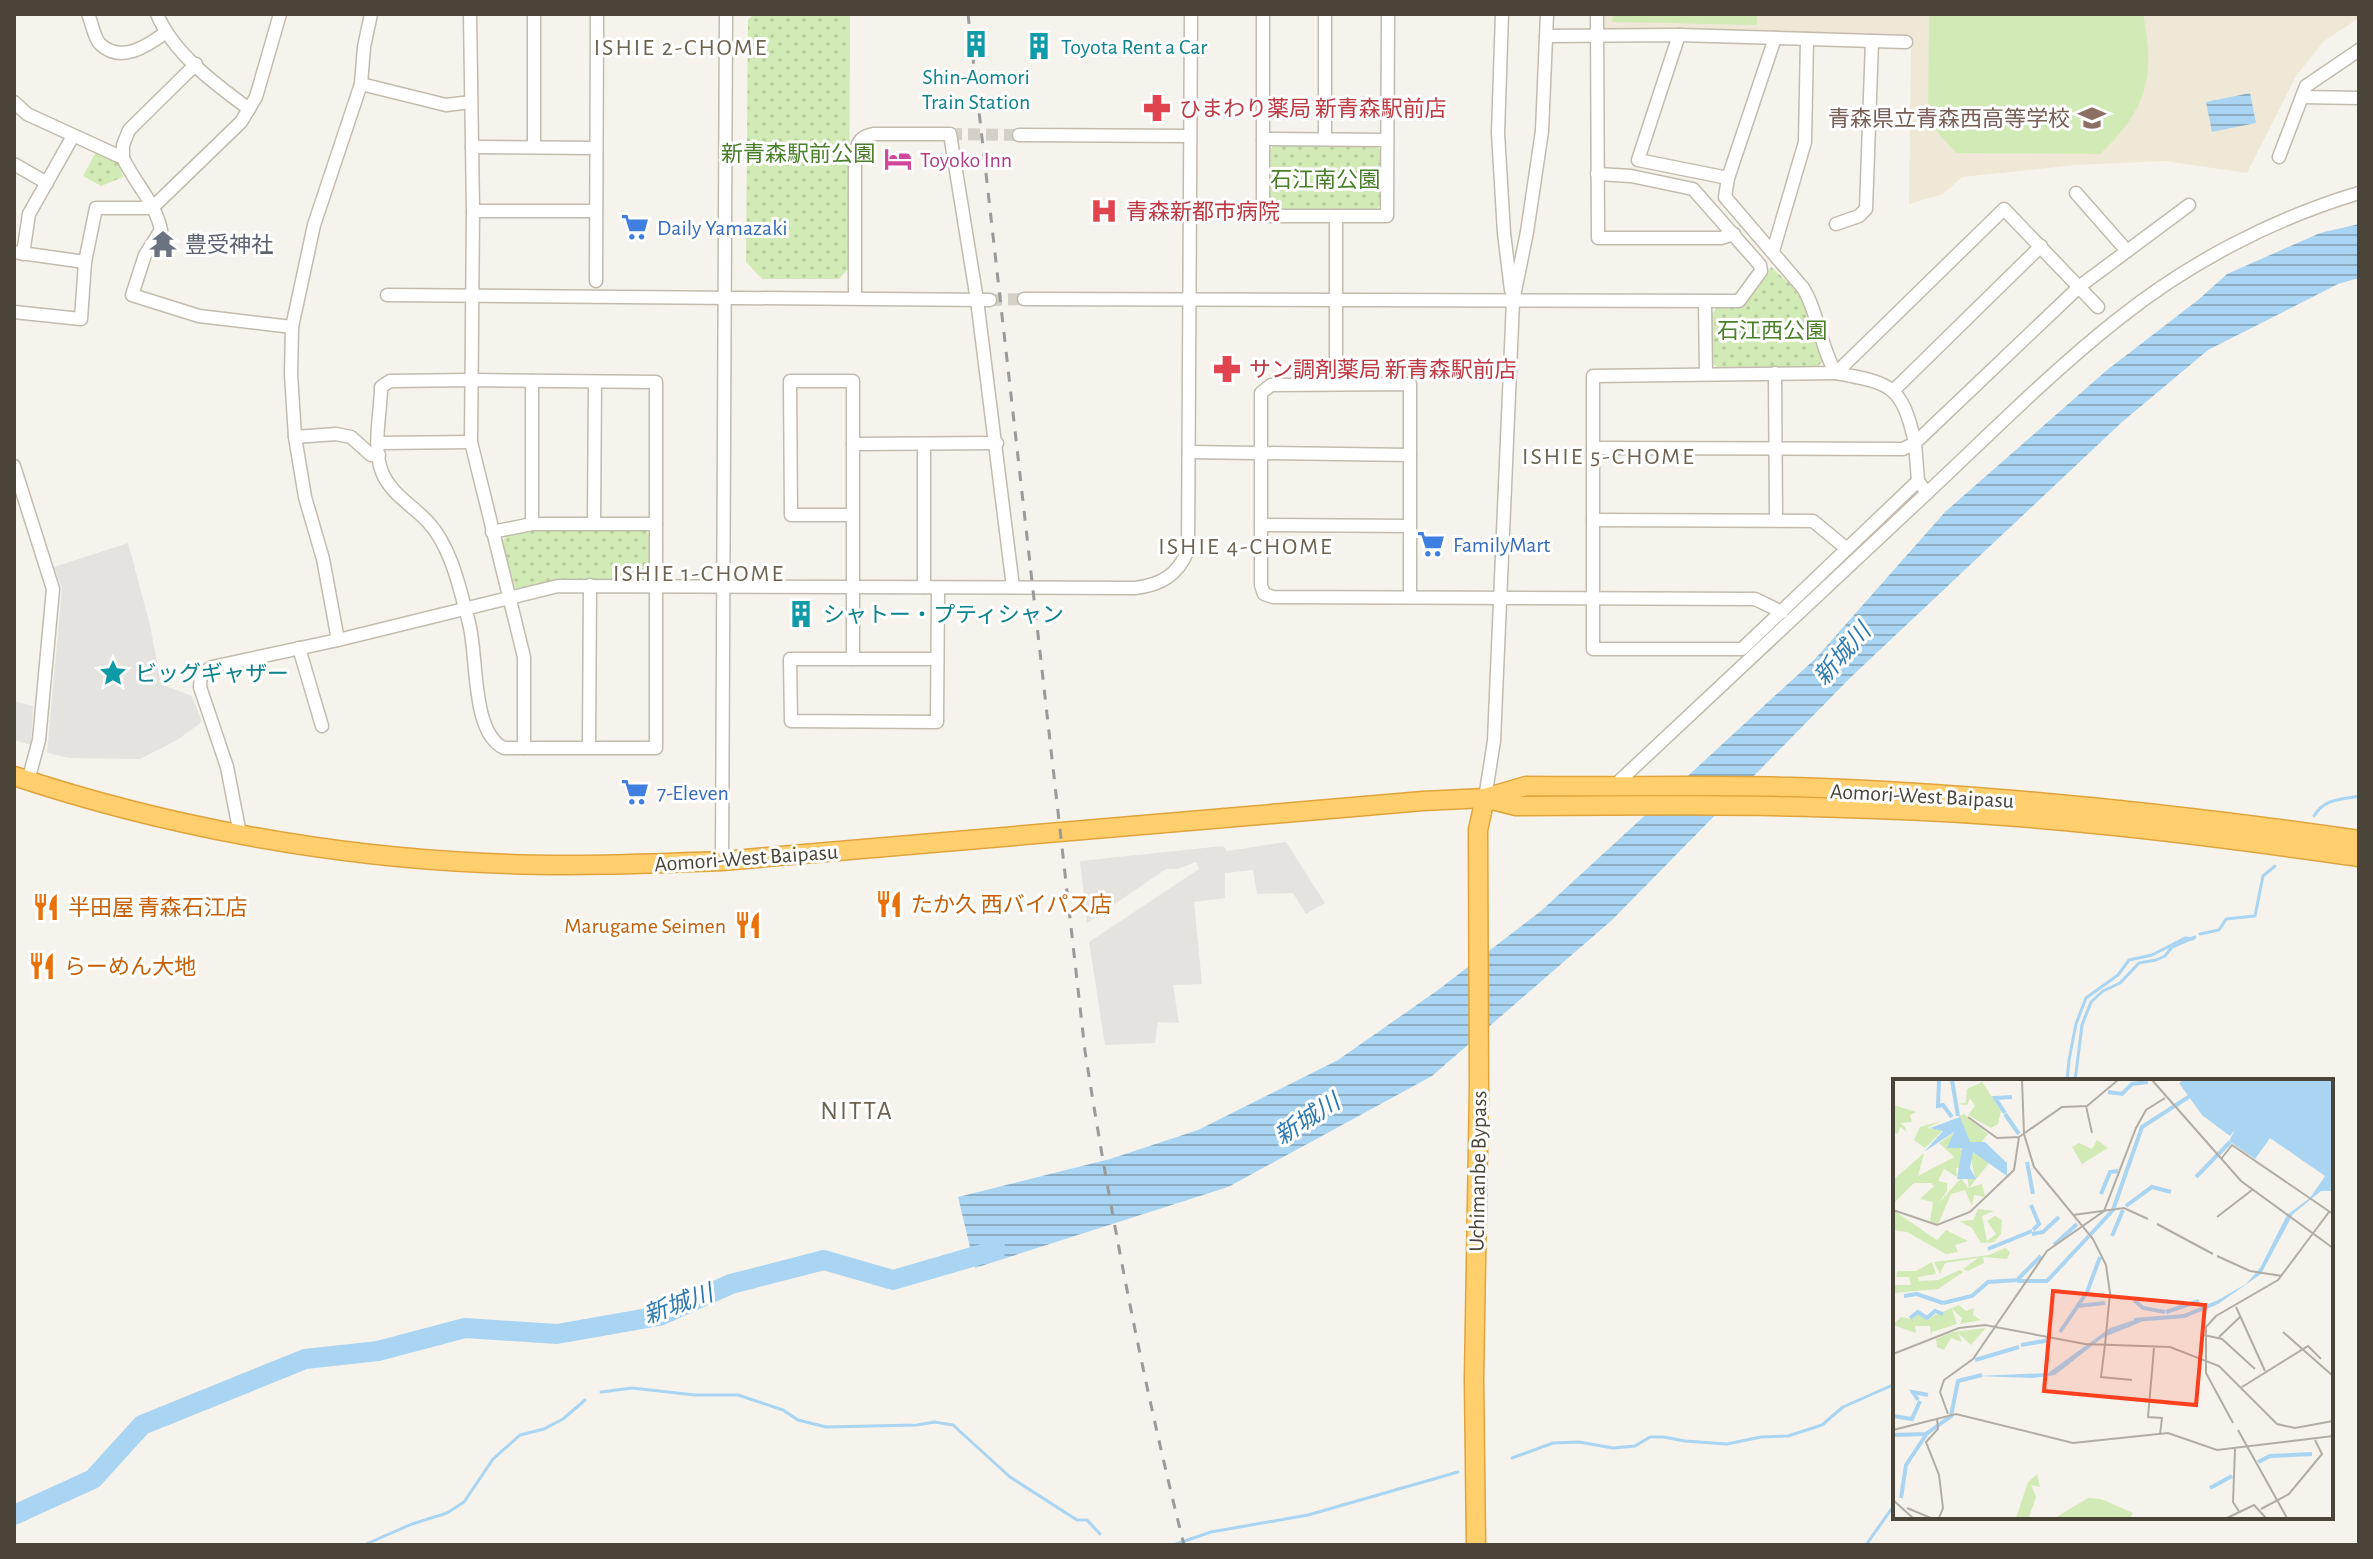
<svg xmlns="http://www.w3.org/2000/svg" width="2373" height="1559" font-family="'Alegreya Sans','Noto Sans JP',sans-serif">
<defs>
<pattern id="park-dots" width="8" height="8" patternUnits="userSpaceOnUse" patternTransform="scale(2)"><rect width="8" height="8" fill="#d2eab5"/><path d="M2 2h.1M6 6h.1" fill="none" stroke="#b6ca9c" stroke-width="1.8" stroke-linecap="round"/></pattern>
<pattern id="water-rules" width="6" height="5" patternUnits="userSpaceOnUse" patternTransform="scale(2)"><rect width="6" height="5" fill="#a9d4f2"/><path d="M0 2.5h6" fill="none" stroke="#8caec5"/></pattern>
</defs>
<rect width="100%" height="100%" fill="#f6f3ec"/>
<path fill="#efe8d6" d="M1603 14H2359V18L2324 41 2296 76 2247 173 2164 161 2076 165 1962 177 1943 194 1909 204 1911 39 1607 30 1603 27Z"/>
<g fill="url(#park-dots)">
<path d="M754 14H850L849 268 839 279H762L746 262 748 20Z"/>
<path d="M1273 146H1376L1382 152V204L1374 211 1274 212 1268 206 1267 153Z"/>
<path d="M96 152 118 161 123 177 101 186 83 176Z"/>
<path d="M1771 267 1793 287 1803 302 1823 361 1815 369 1718 368 1711 362V314L1718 307H1742Z"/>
<path d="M531 529H644L650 535 651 573 643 581 518 590 512 586 501 543 506 536Z"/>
</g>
<g fill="#d2eab5">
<path d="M1613 14H1757V25L1612 22Z"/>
<path d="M1929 14H2143C2156 76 2146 111 2100 154L1956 153 1928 121Z"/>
</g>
<g fill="#e5e3e0">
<path d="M128 543 150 625 161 684 192 696 202 722 177 740 140 759 70 758 47 753 62 588 54 567Z"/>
<path d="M14 701 33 706 31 745 14 740Z"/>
<path d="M1286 842 1325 903 1306 914 1293 893 1257 894 1253 870 1225 873V898L1194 902 1202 984 1173 985 1179 1023 1158 1022 1155 1043 1105 1045 1089 942 1199 869 1196 862 1178 869H1166L1087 923 1080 861 1223 846 1227 851Z"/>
</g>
<g fill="url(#water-rules)">
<path d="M2250 93 2256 123 2212 132 2206 102Z"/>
<path d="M2359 224V278L2338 284 2208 350 2122 422 1851 677 1612 920 1432 1076 1228 1187 975 1268 958 1197 1110 1159 1198 1130 1338 1060 1438 990 1541 911 1816 658 1945 512 2107 370 2198 300 2227 274 2320 233Z"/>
</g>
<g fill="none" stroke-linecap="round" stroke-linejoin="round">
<g stroke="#a9d4f2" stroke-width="3">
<path d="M2314 816C2325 798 2340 800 2359 796"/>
<path d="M2200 934 2219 930 2226 919 2255 916 2263 876 2275 866"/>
<path d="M2067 1081 2069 1060 2076 1024 2086 998 2118 975 2129 960 2152 955 2185 938 2193 939"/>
<path d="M2075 1081 2082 1025 2091 1002 2103 991 2120 983 2139 963 2156 960 2165 956 2172 947 2195 937"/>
<path d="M601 1392 632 1388 695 1395H738L783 1410 798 1420 826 1427 917 1425 934 1422 953 1425 1010 1477 1077 1520H1087L1100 1534"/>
<path d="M1512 1458 1553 1443 1579 1442 1613 1448 1635 1446 1650 1437H1663L1685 1441 1727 1444 1761 1437 1788 1436 1822 1425 1843 1407 1895 1384"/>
<path d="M364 1545 412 1524 447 1513 464 1502 493 1459 520 1435 544 1429 563 1419 585 1400"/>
<path d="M1173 1545 1211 1532 1308 1515 1458 1472"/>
<path d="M1866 1545 1895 1504"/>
</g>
<path stroke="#a9d4f2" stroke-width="20" d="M14 1515 93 1479 142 1425 305 1359 378 1351 465 1328 557 1334 659 1316 731 1284 824 1260 893 1280 996 1250"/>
<g stroke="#d4d0c8" stroke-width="12" stroke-dasharray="12 6" stroke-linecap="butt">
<path d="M950 134 1019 135"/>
<path d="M990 300 1024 299"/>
</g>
<g stroke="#c2bbae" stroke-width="15">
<g id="minor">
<path d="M88 14C92 23 94 38 100 44 121 64 147 46 165 33"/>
<path d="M157 14C173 53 215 84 249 109"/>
<path d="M470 14 473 211 471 442 524 657V748"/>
<path d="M534 14V146"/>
<path d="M1263 14V216H1387L1388 14"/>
<path d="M1502 14 1498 133 1504 233 1511 290"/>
<path d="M1597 14 1598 238H1721L1734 234"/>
<path d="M1679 35 1638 160 1728 178"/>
<path d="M1546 36 1679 35 1906 42"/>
<path d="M1775 38 1728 178 1725 197 1803 288C1819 314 1820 347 1836 373 1891 383 1902 385 1915 443"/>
<path d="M361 84 446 105 471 102"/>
<path d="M2302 97 2359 98"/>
<path d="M14 102 27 114 123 158C134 182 156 204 161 230L145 255 132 295 199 316 292 327"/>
<path d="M1019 135 1190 136"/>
<path d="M1263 139 1387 140"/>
<path d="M1325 139V14"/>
<path d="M472 147 596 148"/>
<path d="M2279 157 2306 86 2359 50"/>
<path d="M123 158V145L129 130 196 64"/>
<path d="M14 164 47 183"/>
<path d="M2076 193 2127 251"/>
<path d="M473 211H590L596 208"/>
<path d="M1336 216V384"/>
<path d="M1836 224 1859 216 1866 209 1872 41"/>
<path d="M1773 251 1805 142 1807 39"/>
<path d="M14 252 85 262"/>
<path d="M23 254 29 214 73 136"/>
<path d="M596 281 597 14"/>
<path d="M387 295 990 300"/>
<path d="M855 298V153C858 141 862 136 874 134H950L977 300 1013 587"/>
<path d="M1024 299 1739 301 1761 271 1760 265 1693 189 1631 176 1597 174"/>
<path d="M1705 302 1706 374"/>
<path d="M14 312 81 319 85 262 96 208H152L241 122 256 97 280 14"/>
<path d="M1775 373 1776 520"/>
<path d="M471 380 656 382V748H504C471 733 478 657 469 623 460 590 452 548 428 522 413 506 390 493 382 472 372 446 381 413 381 387L390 381Z"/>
<path d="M1894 390 2041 246"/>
<path d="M295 437 336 434 351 437 371 455H379"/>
<path d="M379 443 471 442"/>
<path d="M1915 443 2080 286 2189 205"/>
<path d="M853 444 997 443"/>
<path d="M1593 448 1903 449 1915 443 1918 481 1927 493C1989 435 2050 373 2117 320 2188 263 2272 219 2359 193"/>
<path d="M1189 452 1410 455"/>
<path d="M14 466 53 589 39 740 28 781"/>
<path d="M1918 481 1742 649H1593V376L1836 373 2004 209 2098 307"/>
<path d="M853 515H791L790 381H853V659"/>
<path d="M1593 520 1813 521 1847 549"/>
<path d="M594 523 595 382"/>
<path d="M532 524V381"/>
<path d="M1261 525 1409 526"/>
<path d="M492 532 532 524H656"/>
<path d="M924 587V444"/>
<path d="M1410 598V384L1271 385 1261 393V585L1264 594 1273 597 1755 599 1782 612"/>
<path d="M338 640 558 586 1135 588C1161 585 1178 575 1188 550L1191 14"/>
<path d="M299 648 322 726"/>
<path d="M937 659H790L791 721 937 722 938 588"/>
<path d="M589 747 590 585"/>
<path d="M1613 787 1927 493"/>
<path d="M1485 798 1494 741 1513 301 1527 232 1542 131 1547 14"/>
<path d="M240 834 227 767 200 687 201 674 212 667 338 640 323 559 305 497 295 437 291 374 292 327 314 225 361 84 364 47 371 14"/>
<path d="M722 861 726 14"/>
</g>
</g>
<g stroke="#e0a43c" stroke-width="21">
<g id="highway">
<path d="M14 776C164 826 327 856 485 863 564 867 643 864 722 861L1423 801 1485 798 1526 786C1615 787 1704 785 1793 787 1982 793 2171 813 2359 840"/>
<path d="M1488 799 1516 806C1635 805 1755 804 1875 809 2037 814 2199 834 2359 857"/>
<path d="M1476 1545 1474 1379 1479 1086 1478 830 1485 798"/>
</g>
</g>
<use href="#minor" stroke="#fff" stroke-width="12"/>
<use href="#highway" stroke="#ffcf6e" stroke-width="18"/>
<path stroke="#9a9a9a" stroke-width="3" stroke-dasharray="10 10" stroke-linecap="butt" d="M968 14 1085 1051C1111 1217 1143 1382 1184 1545"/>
</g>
<defs>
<g id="building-bare" transform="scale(2.16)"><path d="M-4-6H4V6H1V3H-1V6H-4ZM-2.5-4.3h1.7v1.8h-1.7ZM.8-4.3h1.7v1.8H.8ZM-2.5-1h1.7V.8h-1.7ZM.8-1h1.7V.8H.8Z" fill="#0f9aa8" stroke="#fff" stroke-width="2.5" paint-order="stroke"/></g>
<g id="pharmacy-bare" transform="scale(2.16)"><path d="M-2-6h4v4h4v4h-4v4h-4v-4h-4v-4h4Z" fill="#e0444e" stroke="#fff" stroke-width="2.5" paint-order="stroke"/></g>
<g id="school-bare" transform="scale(2.16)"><path d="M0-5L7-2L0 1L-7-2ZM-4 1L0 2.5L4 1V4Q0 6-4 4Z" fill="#8d6e63" stroke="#fff" stroke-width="2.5" paint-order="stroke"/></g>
<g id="hotel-bare" transform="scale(2.16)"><path d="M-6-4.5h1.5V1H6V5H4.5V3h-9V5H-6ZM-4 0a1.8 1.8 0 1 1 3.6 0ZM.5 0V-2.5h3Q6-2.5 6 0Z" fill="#d1479c" stroke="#fff" stroke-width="2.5" paint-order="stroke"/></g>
<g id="hospital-bare" transform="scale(2.16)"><path d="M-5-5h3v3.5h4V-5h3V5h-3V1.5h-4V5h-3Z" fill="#e0444e" stroke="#fff" stroke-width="2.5" paint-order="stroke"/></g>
<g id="supermarket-bare" transform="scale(2.16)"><path d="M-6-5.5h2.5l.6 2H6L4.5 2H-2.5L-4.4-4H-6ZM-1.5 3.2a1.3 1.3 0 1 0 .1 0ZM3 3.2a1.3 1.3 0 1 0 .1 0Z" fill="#3f7fe0" stroke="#fff" stroke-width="2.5" paint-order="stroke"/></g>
<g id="temple-bare" transform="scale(2.16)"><path d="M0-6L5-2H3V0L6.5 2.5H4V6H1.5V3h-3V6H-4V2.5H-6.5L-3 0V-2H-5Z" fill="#6b7280" stroke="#fff" stroke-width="2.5" paint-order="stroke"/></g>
<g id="sight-bare" transform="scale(2.16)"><path d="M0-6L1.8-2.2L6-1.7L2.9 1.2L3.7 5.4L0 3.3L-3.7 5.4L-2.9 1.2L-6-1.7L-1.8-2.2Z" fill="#0f9aa8" stroke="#fff" stroke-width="2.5" paint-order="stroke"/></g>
<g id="restaurant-bare" transform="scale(2.16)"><path d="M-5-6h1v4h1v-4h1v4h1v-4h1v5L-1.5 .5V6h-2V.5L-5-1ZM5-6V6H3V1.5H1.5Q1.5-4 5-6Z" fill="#e8710a" stroke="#fff" stroke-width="2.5" paint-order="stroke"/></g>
</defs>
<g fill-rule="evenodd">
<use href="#building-bare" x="976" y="44"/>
<use href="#building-bare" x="1039" y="46"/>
<use href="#pharmacy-bare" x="1157" y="108"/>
<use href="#school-bare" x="2092" y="118"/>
<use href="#hotel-bare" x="898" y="159"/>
<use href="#hospital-bare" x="1104" y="211"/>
<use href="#supermarket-bare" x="635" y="227"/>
<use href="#temple-bare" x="163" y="244"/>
<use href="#pharmacy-bare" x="1227" y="369"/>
<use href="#supermarket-bare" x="1431" y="544"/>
<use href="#building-bare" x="801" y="614"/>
<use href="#sight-bare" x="113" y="673"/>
<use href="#supermarket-bare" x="635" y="792"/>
<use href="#restaurant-bare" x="889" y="904"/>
<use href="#restaurant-bare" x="46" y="907"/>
<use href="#restaurant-bare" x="748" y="925"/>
<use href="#restaurant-bare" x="42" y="966"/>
</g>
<g text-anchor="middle" stroke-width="6" stroke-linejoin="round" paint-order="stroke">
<g font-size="22" fill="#0d838f" stroke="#fff" text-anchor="start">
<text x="1061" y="54">Toyota Rent a Car</text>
<text x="976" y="84" text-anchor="middle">Shin-Aomori<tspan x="976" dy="25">Train Station</tspan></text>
<text x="823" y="622">シャトー・プティシャン</text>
<text x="135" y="681">ビッグギャザー</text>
</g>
<g font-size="22" fill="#be3a42" stroke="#fff" text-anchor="start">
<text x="1179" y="116">ひまわり薬局 新青森駅前店</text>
<text x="1126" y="219">青森新都市病院</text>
<text x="1249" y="377">サン調剤薬局 新青森駅前店</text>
</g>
<g font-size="22" fill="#785e54" stroke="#fff" text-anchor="end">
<text x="2070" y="126">青森県立青森西高等学校</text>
</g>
<g font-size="22" fill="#4a7f2a" stroke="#fff">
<text x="798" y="161">新青森駅前公園</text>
<text x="1325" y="187">石江南公園</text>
<text x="1772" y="338">石江西公園</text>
</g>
<g font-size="22" fill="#b23c85" stroke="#fff" text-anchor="start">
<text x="920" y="167">Toyoko Inn</text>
</g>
<g font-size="22" fill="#366cbe" stroke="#fff" text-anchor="start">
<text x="657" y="235">Daily Yamazaki</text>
<text x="1453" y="552">FamilyMart</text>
<text x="657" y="800">7-Eleven</text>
</g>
<g font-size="22" fill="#5b616d" stroke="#fff" text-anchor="start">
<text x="185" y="252">豊受神社</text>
</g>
<g font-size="22" fill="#4b4439" stroke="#fff">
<text transform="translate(1922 795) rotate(3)" y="8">Aomori-West Baipasu</text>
<text transform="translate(746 857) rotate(-4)" y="8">Aomori-West Baipasu</text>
<text transform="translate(1477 1171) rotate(-89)" y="8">Uchimanbe Bypass</text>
</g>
<g font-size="22" fill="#c56008" stroke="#fff" text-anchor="start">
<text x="911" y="912">たか久 西バイパス店</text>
<text x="68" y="915">半田屋 青森石江店</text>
<text x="726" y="933" text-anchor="end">Marugame Seimen</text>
<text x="64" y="974">らーめん大地</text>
</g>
<g font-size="24" letter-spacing="2" fill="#6e6250" stroke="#fff">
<text x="681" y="55">ISHIE 2-CHOME</text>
<text x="1609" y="464">ISHIE 5-CHOME</text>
<text x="1246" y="554">ISHIE 4-CHOME</text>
<text x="699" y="581">ISHIE 1-CHOME</text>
</g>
<g font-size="24" font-style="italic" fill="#2e7ab2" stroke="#fff">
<text transform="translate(1842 654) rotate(-49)" y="8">新城川</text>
<text transform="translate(1307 1119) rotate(-33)" y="8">新城川</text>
<text transform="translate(678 1304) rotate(-20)" y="8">新城川</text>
</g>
<g font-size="26" letter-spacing="2" fill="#6e6250" stroke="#fff">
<text x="857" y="1119">NITTA</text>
</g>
</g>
<g transform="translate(1893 1079)">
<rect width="440" height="440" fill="#f6f3ec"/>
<path d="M89 3 108 32 105 45 98 49 75 36 82 27 77 19 74 26 64 25 73 24 74 10ZM1 26 23 33 17 36 19 43 7 44 12 48 14 53 7 48 5 55 0 54ZM62 53 55 69 68 68 70 88 63 89 64 98 51 90 45 102 54 104V112L46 124 68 99 75 109 89 105 92 118 81 116 79 127 72 111 58 115 45 145 37 143 40 123 27 120 41 107 38 104H21L0 125V101L31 74 25 97 61 78 46 64ZM85 130 101 132 89 137 94 162 103 155 94 142 102 137 109 141 108 155 101 163 88 164 79 149 66 142 80 141ZM0 131 44 161 53 151 75 162 62 166 65 173 53 175 14 153 0 151ZM112 169 117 173 114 180 90 178 91 184 75 192 70 190 85 179 52 184 47 195 41 183 96 176ZM39 183 43 195 25 198 26 202 45 201 60 194 67 191 70 193 45 210 0 214V206H18L16 198H3L4 192H23ZM66 226 73 232 81 229 80 236 88 241 67 245 69 239 59 230 64 245 39 253 38 258 37 247H22L23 254 0 246 8 238 18 240 25 234 33 240ZM93 249 78 266 65 254 69 263 58 259 51 271 44 268 43 260 60 253ZM144 395 147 408 138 406 143 418 136 438 123 439 135 403Z" fill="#d2eab5"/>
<path d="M195 419 208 420 240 434 237 439H162Z" fill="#d2eab5"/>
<path d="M71 35 95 55 87 65 77 63 66 37ZM48 42 34 49 50 51 32 69 21 61 27 48ZM77 74 88 75 96 84 76 109 74 97 82 99Z" fill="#d2eab5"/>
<path d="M204 61 215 69 189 85 179 68 186 64 199 70Z" fill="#d2eab5"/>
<path d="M291 1H440V112H428L400 135 368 195 325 225H318L353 205 367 189 394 136 417 119 432 97 377 59 362 80 336 62 342 51 337 57 309 36 286 4ZM67 38 77 63H92L114 84V97L80 73 77 89 83 100H64L69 69H54L61 53 31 73 50 52 37 49ZM248 239V243L209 259 162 296 140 299 83 297 155 294 217 249Z" fill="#a9d4f2"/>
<path fill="none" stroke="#a9d4f2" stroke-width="4" d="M46 1 45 27 50 26 59 38M59 1 65 37M215 13 229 15 239 5 255 3M112 34 102 19 119 18M112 35 126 55M134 83 140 115M303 98 337 63M208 115 217 93 225 92M138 126 146 145 140 151M233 127 259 108 278 113M139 155 150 153 166 138M197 156 220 131 249 48 297 17M219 157 230 131M161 166 184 145M95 170 139 152M125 200 148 177M125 202H154L196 157M11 217 24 215 50 224M241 221 250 229 272 233M50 224 79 217 95 203 125 201M184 227 212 224M273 233 306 222M17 239 25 233 34 239 42 232 50 235M241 241 291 237 323 224M167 253 194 213 207 178M128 266 157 261M82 281 126 268M25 321 20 313 35 316M0 337 19 340 27 322M0 356 33 355 58 337 65 302 89 296M365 383 377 377 419 375M317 409 339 397M8 419 13 386 33 356"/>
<path fill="none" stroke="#b2ada4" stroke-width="2" d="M129 1 131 55 141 88 200 160 213 186 217 214 212 266M259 1 348 102 440 169M193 27 199 54M75 38 104 59 126 58M328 80 339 66 440 135M0 131 44 146 77 133 121 91 126 58 169 28 194 27 225 1M180 136 231 129 255 140M324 138 359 111M264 145 320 175M324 177 357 192 389 197M343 228 372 292M390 253 440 297M311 256 329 260 362 290M326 258 348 237M212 266 208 298 239 301M261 269 255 338 269 339 267 355M0 275 66 249 92 246 192 265 277 268 326 287 384 345 402 349 440 342M349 308 415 267 428 280M55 335 47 313 51 301 80 280 154 172 211 132 243 49 253 31 272 19M44 339 45 350 33 363 46 396 50 429 46 439M340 344 313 294V248L323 237 385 201 436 133M0 351 63 335 180 364 275 354 324 371 440 357M345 351 394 439M342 370 340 423 347 434M0 421 20 439M14 429 38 439M368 430 396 415 429 375 422 361M334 439 361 426 373 439"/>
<path fill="#fc3f1d" fill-opacity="0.15" stroke="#fc3f1d" stroke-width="4" d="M160 212 312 226 303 326 151 312Z"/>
<rect width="440" height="440" fill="none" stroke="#4b4439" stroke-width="4"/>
</g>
<rect width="2373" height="1559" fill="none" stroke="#4b4439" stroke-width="32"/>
</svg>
